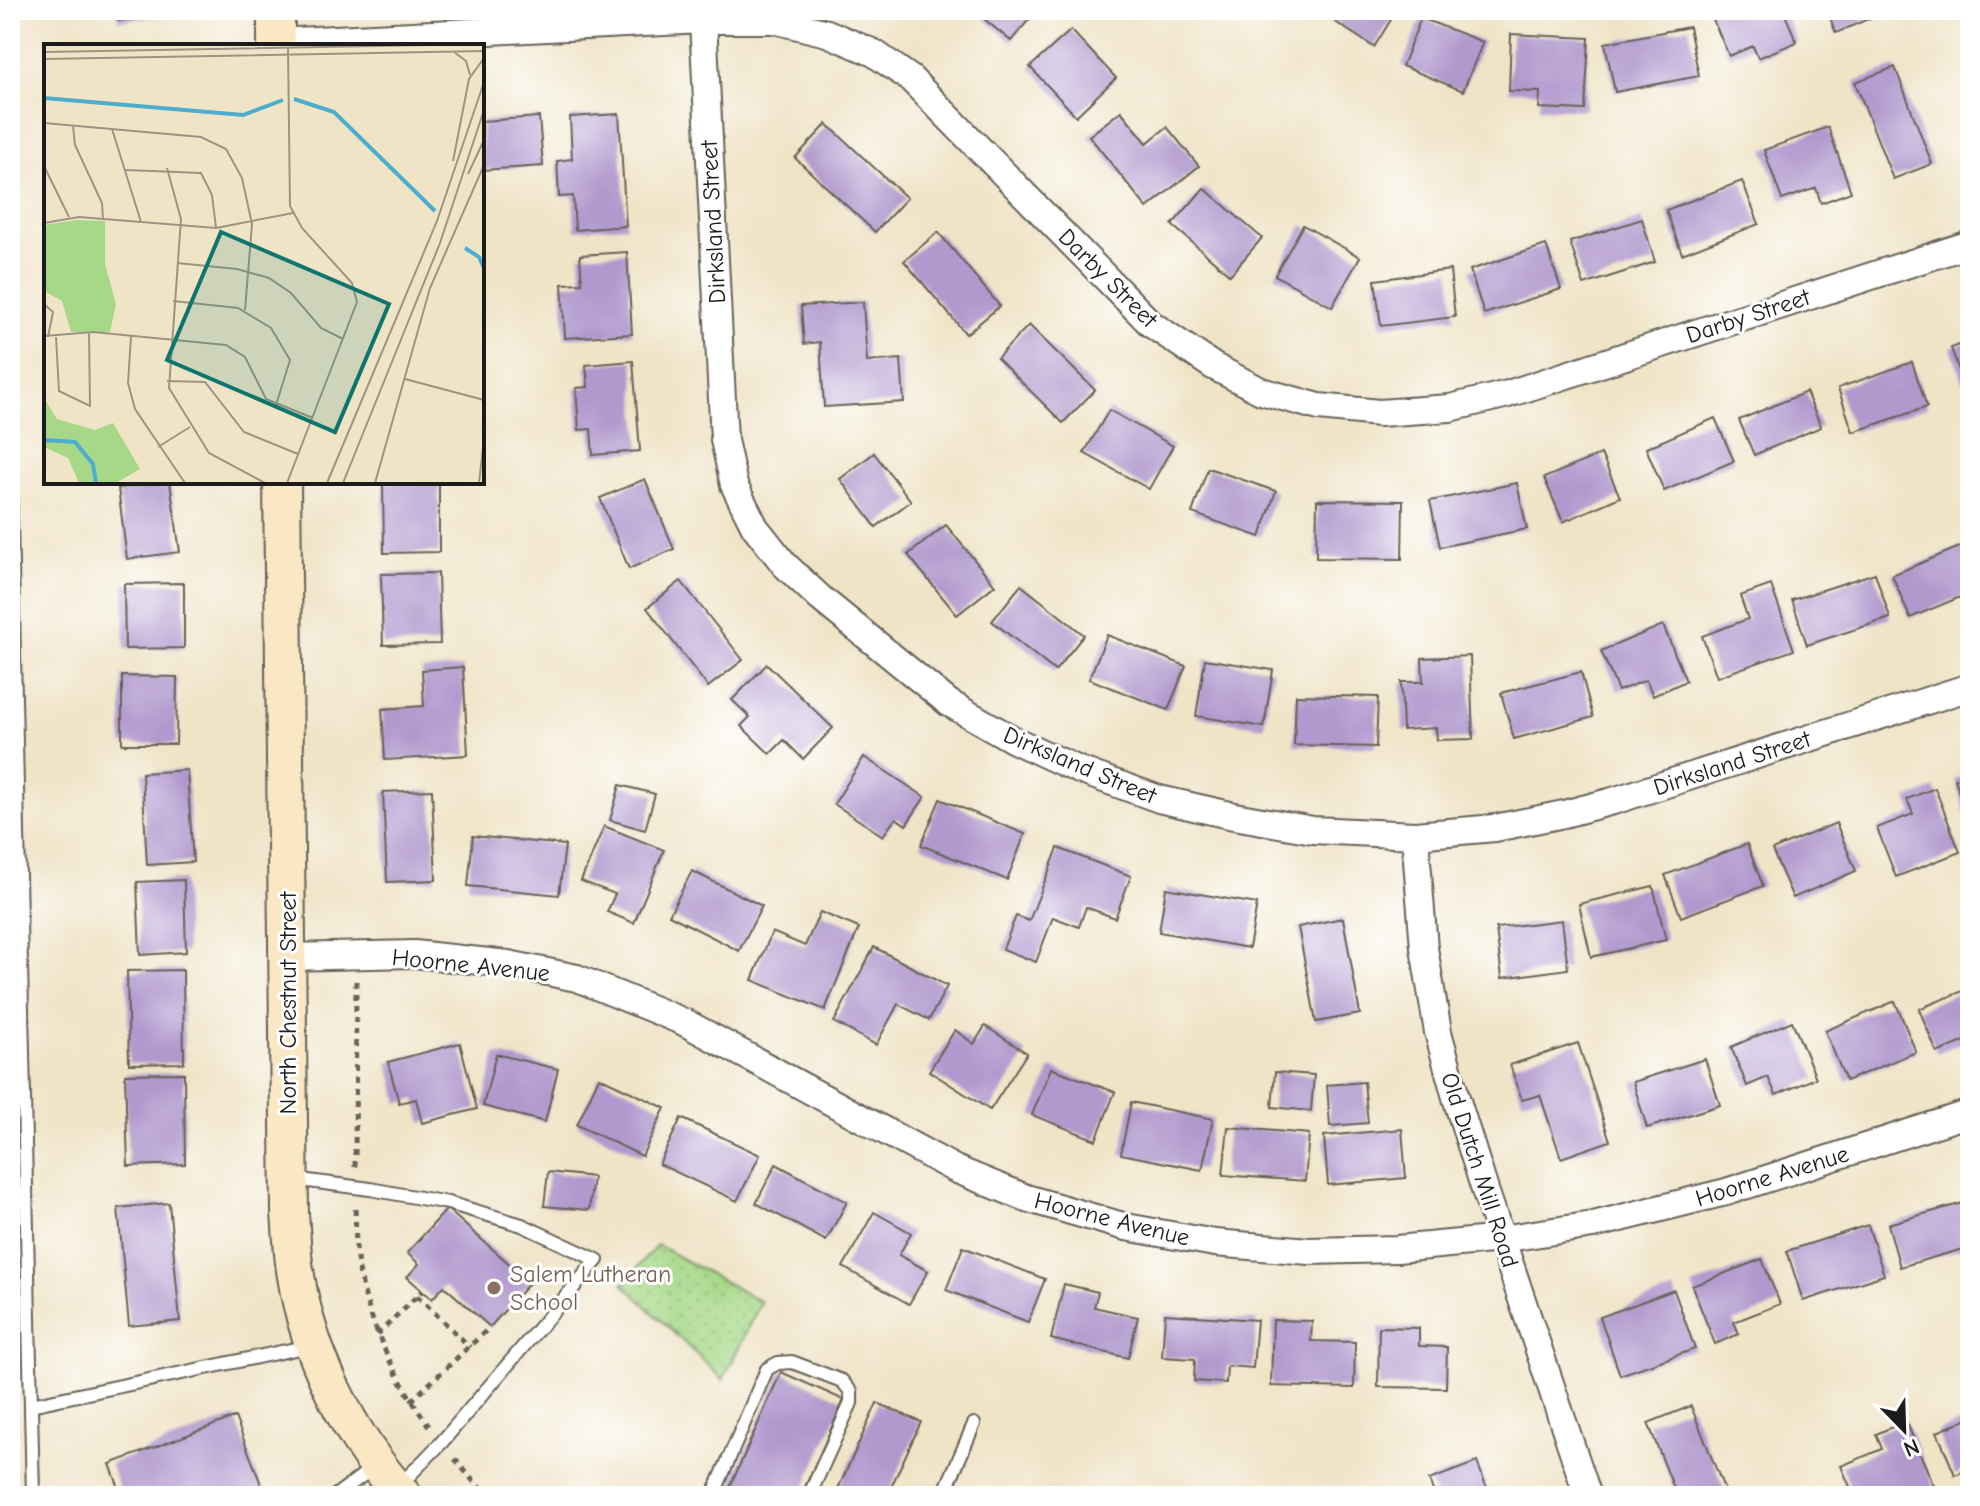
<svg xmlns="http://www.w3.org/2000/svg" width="1980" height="1506" font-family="'Comic Neue',sans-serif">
<defs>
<pattern id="park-dots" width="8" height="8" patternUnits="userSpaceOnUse" patternTransform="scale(2)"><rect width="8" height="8" fill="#a6d887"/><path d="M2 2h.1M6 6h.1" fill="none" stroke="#8eb974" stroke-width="1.8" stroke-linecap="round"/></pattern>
</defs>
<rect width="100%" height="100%" fill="#fff"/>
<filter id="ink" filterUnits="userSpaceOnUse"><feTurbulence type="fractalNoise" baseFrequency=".0125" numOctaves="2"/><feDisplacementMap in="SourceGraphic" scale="16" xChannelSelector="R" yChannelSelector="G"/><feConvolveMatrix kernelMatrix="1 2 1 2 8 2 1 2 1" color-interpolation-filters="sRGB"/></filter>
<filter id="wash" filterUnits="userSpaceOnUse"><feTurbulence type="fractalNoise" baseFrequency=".006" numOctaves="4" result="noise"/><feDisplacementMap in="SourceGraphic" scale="32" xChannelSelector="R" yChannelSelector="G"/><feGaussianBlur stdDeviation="1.8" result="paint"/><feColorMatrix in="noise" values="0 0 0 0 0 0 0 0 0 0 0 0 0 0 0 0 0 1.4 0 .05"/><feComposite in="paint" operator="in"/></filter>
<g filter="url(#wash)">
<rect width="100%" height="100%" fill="#f0e4c7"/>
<path fill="url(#park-dots)" stroke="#617a52" stroke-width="2" d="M657 1245 761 1302 723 1380 623 1284Z"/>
<g id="blocks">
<g fill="#b199cd">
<path d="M117 10H163L164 16 118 21Z"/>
<path d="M973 10H1037L1011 41Z"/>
<path d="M1317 10H1397L1374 47Z"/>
<path d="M1716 10H1783L1797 42 1758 58 1753 46 1729 56 1710 13Z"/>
<path d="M1827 10H1881L1882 13 1836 33Z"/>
<path d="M1421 18 1483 42 1463 91 1402 66Z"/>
<path d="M1689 27 1699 76 1615 92 1605 43Z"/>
<path d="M1071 30 1116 78 1076 116 1030 67Z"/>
<path d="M1511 34 1589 38 1585 110 1539 108 1540 92 1509 91Z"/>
<path d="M1895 67 1932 164 1893 179 1855 82Z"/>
<path d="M1121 111 1147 143 1167 127 1199 166 1147 208 1089 136Z"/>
<path d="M619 114 626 226 575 230 573 196 559 197 557 161 572 159 570 117Z"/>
<path d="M539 117 543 166 482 170V121Z"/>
<path d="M827 124 907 198 875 232 795 158Z"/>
<path d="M1828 127 1851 192 1821 203 1816 188 1782 200 1764 150Z"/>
<path d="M1742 181 1759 224 1682 254 1666 210Z"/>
<path d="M1204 188 1262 238 1230 275 1172 225Z"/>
<path d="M1642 219 1655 262 1584 285 1570 242Z"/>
<path d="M1303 225 1360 257 1332 307 1275 275Z"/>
<path d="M938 232 1000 306 966 334 904 261Z"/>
<path d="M1546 245 1561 289 1484 314 1470 270Z"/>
<path d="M627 252 632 334 565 338 562 284 582 283 580 255Z"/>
<path d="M1450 270 1455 317 1381 326 1375 280Z"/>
<path d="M863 302 867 362 901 359 904 402 824 407 820 342 804 344 801 306Z"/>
<path d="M1029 325 1095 390 1063 423 997 358Z"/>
<path d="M1970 341V401L1951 348Z"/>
<path d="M633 361 640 451 593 455 591 429 579 430 576 388 588 387 586 365Z"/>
<path d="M1912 362 1927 407 1853 432 1838 388Z"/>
<path d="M1806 392 1821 427 1754 455 1739 420Z"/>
<path d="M1109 410 1173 446 1149 489 1084 453Z"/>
<path d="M1715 418 1734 461 1664 491 1646 448Z"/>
<path d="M874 453 911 501 876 527 840 479Z"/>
<path d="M1601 454 1620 497 1563 522 1544 478Z"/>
<path d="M1208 468 1276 491 1260 537 1192 513Z"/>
<path d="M645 479 674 549 629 569 600 498Z"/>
<path d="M163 482H170L180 552 127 559 118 488Z"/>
<path d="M383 482H439V552L384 553Z"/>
<path d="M1517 483 1527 529 1440 547 1430 501Z"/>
<path d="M1317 500 1403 501 1402 559 1316 558Z"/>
<path d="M946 525 995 585 957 615 908 555Z"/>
<path d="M1969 543 1970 593 1910 618 1892 575Z"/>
<path d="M438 573 440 644 383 645 381 574Z"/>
<path d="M1875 573 1890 618 1807 645 1792 600Z"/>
<path d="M681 581 743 660 708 687 647 608Z"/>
<path d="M184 583V648L125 649 124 584Z"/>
<path d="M1021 585 1084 635 1055 671 992 621Z"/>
<path d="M1771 585 1794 650 1717 677 1702 636 1748 619 1740 596Z"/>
<path d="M1663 625 1686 681 1653 696 1646 680 1618 691 1601 651Z"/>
<path d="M1107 635 1186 666 1168 710 1089 679Z"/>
<path d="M1470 656 1473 739 1437 740 1436 728 1403 730 1401 682H1423L1422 658Z"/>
<path d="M1205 659 1273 670 1264 727 1196 716Z"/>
<path d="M767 664 833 728 803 759 784 740 770 754 741 726 750 717 732 700Z"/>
<path d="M463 667 468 755 385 760 382 709 424 706 422 670Z"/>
<path d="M1581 672 1593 717 1514 739 1501 693Z"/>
<path d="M122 676 177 677 176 744H122Z"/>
<path d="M1296 695 1378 697 1376 747 1294 745Z"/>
<path d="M864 757 925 797 906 825 896 818 883 836 834 804Z"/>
<path d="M187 770 193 862 147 865 142 773Z"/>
<path d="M1970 775V827H1969L1955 779Z"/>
<path d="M620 785 655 794 645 830 610 820Z"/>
<path d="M1935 788 1960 852 1896 877 1877 828 1913 814 1907 799Z"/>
<path d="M432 790 436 880 387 882 383 792Z"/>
<path d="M940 799 1025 834 1007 880 921 845Z"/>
<path d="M1836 823 1856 871 1793 898 1772 850Z"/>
<path d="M604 826 664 850 634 923 607 912 615 894 581 881Z"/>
<path d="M473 836 565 845 559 895 468 886Z"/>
<path d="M1747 844 1763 886 1681 917 1665 875Z"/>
<path d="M1058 848 1131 876 1115 918 1086 907 1079 927 1053 917 1036 962 1003 949 1016 916 1029 921Z"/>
<path d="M692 871 762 906 739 951 669 915Z"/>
<path d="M184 880 186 952 140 955 137 882Z"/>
<path d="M1653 886 1666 940 1591 957 1579 904Z"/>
<path d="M1166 888 1257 904 1249 948 1159 932Z"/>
<path d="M820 912 859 928 825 1010 752 980 772 932 805 946Z"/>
<path d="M1343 918 1360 1014 1316 1022 1298 927Z"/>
<path d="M1562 920 1568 969 1502 978 1496 928Z"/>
<path d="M874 947 947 986 929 1020 898 1004 876 1045 834 1022Z"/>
<path d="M183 970 184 1063 129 1064 127 971Z"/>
<path d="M1970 988V1039L1937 1053 1919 1009Z"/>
<path d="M1895 1001 1916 1052 1846 1081 1825 1031Z"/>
<path d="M1792 1021 1816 1078 1776 1095 1768 1077 1747 1086 1731 1047Z"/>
<path d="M985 1026 1027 1053 990 1110 929 1071 955 1030 974 1044Z"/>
<path d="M460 1043 477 1109 422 1123 416 1099 399 1103 388 1062Z"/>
<path d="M1578 1043 1610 1141 1561 1158 1540 1095 1522 1100 1510 1065Z"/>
<path d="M496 1054 558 1069 545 1122 483 1106Z"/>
<path d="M1705 1059 1720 1105 1647 1128 1633 1082Z"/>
<path d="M1051 1068 1115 1092 1096 1140 1032 1115Z"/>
<path d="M1275 1072 1314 1075 1311 1111 1272 1107Z"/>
<path d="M184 1073 185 1164 128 1166 125 1074Z"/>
<path d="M599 1077 665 1108 642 1156 577 1125Z"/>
<path d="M1364 1082 1368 1123 1330 1126 1327 1085Z"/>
<path d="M1131 1102 1213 1119 1202 1170 1121 1154Z"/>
<path d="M681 1118 760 1155 737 1201 659 1164Z"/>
<path d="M1228 1127 1309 1134 1305 1181 1223 1175Z"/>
<path d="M1402 1129 1406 1178 1328 1185 1324 1136Z"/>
<path d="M776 1164 847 1202 826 1241 756 1203Z"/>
<path d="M548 1172 593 1177 589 1210 544 1206Z"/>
<path d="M1970 1201V1247L1900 1267 1888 1224Z"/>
<path d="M169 1203 180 1321 129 1326 118 1208Z"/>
<path d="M447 1209 530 1282 490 1327 444 1286 432 1299 407 1277 419 1264 407 1253Z"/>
<path d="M874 1212 911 1233 899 1255 928 1271 909 1304 843 1267Z"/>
<path d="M1868 1225 1884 1275 1803 1301 1787 1251Z"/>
<path d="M963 1247 1045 1279 1028 1322 946 1290Z"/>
<path d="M1762 1259 1780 1304 1734 1322 1739 1334 1715 1344 1692 1286Z"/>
<path d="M1064 1284 1098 1292 1094 1307 1138 1317 1128 1358 1051 1339Z"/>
<path d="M1674 1290 1695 1349 1620 1375 1600 1317Z"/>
<path d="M1165 1314 1257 1320 1253 1368 1227 1366 1226 1383 1194 1381 1195 1359 1162 1357Z"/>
<path d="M1273 1320 1312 1321 1311 1341 1355 1342 1354 1388 1271 1386Z"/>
<path d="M1379 1327 1419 1328V1346L1447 1347 1446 1388 1378 1387Z"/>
<path d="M781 1372 844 1400 801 1496H726Z"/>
<path d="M877 1403 921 1422 887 1496H848L837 1491Z"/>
<path d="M1691 1406 1727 1496H1677L1648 1423Z"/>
<path d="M235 1417 264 1492 252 1496H122L110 1464Z"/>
<path d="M1970 1418V1469L1955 1475 1937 1432Z"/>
<path d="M1906 1421 1934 1486 1911 1496H1854L1841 1466 1882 1449 1876 1434Z"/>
<path d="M1477 1462 1490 1496H1435L1429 1480Z"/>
</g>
</g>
</g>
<g filter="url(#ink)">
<use href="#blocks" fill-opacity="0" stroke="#666258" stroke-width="2"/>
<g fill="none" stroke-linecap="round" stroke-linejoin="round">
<g stroke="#666258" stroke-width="16">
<g id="lane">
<path d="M10 477 33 1496"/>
<path d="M293 1179 370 1189 448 1203 522 1225 597 1260 441 1443 399 1486"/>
<path d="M31 1405 309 1346"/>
<path d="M335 1496 374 1467"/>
<path d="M713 1496 767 1369 778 1363 792 1362 842 1381 851 1392V1403L809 1496"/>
<path d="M943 1496 974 1424"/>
</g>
</g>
<g stroke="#666258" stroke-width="30">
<g id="street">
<path d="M1970 10V11"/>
<path d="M703 20 724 440 734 485 755 527 785 565 820 598 949 703 1014 740 1079 770 1159 799 1234 816 1313 830 1415 835 1495 828 1564 814 1613 801 1970 687"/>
<path d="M276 42 703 20H774L827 33 874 53 911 79 1151 324 1213 366 1261 391 1319 407 1379 413 1450 408 1508 394 1970 244"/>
<path d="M1415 835 1424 948 1438 1032 1457 1101 1484 1187 1588 1496"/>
<path d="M288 957 414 954 508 964 577 978 684 1022 955 1169 1026 1198 1126 1227 1215 1243 1309 1251 1397 1249 1501 1239 1593 1225 1726 1192 1970 1113"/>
</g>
</g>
<g stroke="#666258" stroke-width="40">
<g id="secondary">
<path d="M276 10V46"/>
<path d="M282 482 290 1214C292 1235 292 1256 296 1276 308 1354 350 1438 403 1496"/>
</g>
</g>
<g stroke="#666258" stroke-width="5" stroke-dasharray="6 6" stroke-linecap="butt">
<path d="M355 1167 356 981"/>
<path d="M355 1209C356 1226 355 1243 357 1259 367 1321 393 1375 429 1426"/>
<path d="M417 1296 470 1347"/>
<path d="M377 1335 422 1291"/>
<path d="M411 1401 490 1327"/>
<path d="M455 1459 474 1482 490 1496"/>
</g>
<use href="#lane" stroke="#fff" stroke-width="12"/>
<use href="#street" stroke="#fff" stroke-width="26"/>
<use href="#secondary" stroke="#fae7c3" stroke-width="36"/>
</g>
</g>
<circle fill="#8d6e63" stroke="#fff" stroke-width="3" cx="494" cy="1288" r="8"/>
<g text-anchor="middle" stroke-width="6" stroke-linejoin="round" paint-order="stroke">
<g font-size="24" fill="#1c1c1c" stroke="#fff">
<text transform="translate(713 222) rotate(-93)" y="8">Dirksland Street</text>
<text transform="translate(1108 278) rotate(45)" y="8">Darby Street</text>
<text transform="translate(1748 316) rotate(-18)" y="8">Darby Street</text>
<text transform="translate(1732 763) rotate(-18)" y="8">Dirksland Street</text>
<text transform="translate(1080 765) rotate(23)" y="8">Dirksland Street</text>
<text transform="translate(471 965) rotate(6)" y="8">Hoorne Avenue</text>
<text transform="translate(288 1003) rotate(-90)" y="8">North Chestnut Street</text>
<text transform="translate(1480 1170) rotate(72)" y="8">Old Dutch Mill Road</text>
<text transform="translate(1772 1176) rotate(-17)" y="8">Hoorne Avenue</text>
<text transform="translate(1112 1219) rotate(14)" y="8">Hoorne Avenue</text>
</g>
<g font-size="24" fill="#785e54" stroke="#fff" text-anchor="start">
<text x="510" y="1282">Salem Lutheran<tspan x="510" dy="28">School</tspan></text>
</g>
</g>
<g transform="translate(44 44)">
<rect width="440" height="440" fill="#f0e4c7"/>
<path d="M33 176 61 177V220L72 260 66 288H27L18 257 0 247V181ZM0 354 13 375 51 386 69 379 96 425 72 439H35L24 414 0 403Z" fill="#a6d887"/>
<path fill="none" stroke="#4dadcc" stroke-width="4" d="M0 54 199 71 239 56M250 55 290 68 391 167M421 204 435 213 440 224M0 396 31 398 49 420 52 439"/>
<path fill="none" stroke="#9b9483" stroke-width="2" d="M0 8 387 1M410 8 422 17 426 31M0 15 440 7M0 79 157 93 182 105 198 134 208 180 201 266M29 82 31 101 58 159 59 175M68 85 97 178M409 117 425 35 440 14M0 122 25 173M123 124 137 175 125 344 165 409 221 439M82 126 157 129 168 151 172 184M424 130 440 96M0 179 35 173 172 184 249 169M133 219 193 225 225 234 247 249 277 284 299 295M129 257 194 264 227 284 246 316 232 361M0 260 9 268 4 293M0 292 49 288 182 301 201 313 222 355 269 374M87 292 84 339 91 365 141 439M12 293 15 347 46 362 45 288M361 335 440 356M123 337 161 338 200 388 254 410M114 403 146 383M243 439 313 258 308 239 258 184 246 162 244 4M283 439 393 177 440 38M299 439 396 199 440 66M331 439 386 244 440 121M435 439 440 394"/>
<path fill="#0f766e" fill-opacity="0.15" stroke="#0f766e" stroke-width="4" d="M177 188 345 260 291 388 123 316Z"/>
<rect width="440" height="440" fill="none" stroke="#1c1c1c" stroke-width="4"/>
</g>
<rect width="1980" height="1506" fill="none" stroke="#fff" stroke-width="40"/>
<g transform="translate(1904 1430) rotate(157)" stroke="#ffffff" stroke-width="6" paint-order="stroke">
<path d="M0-6L14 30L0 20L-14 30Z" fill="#1c1c1c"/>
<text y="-12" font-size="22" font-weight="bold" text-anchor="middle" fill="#1c1c1c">N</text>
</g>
</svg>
